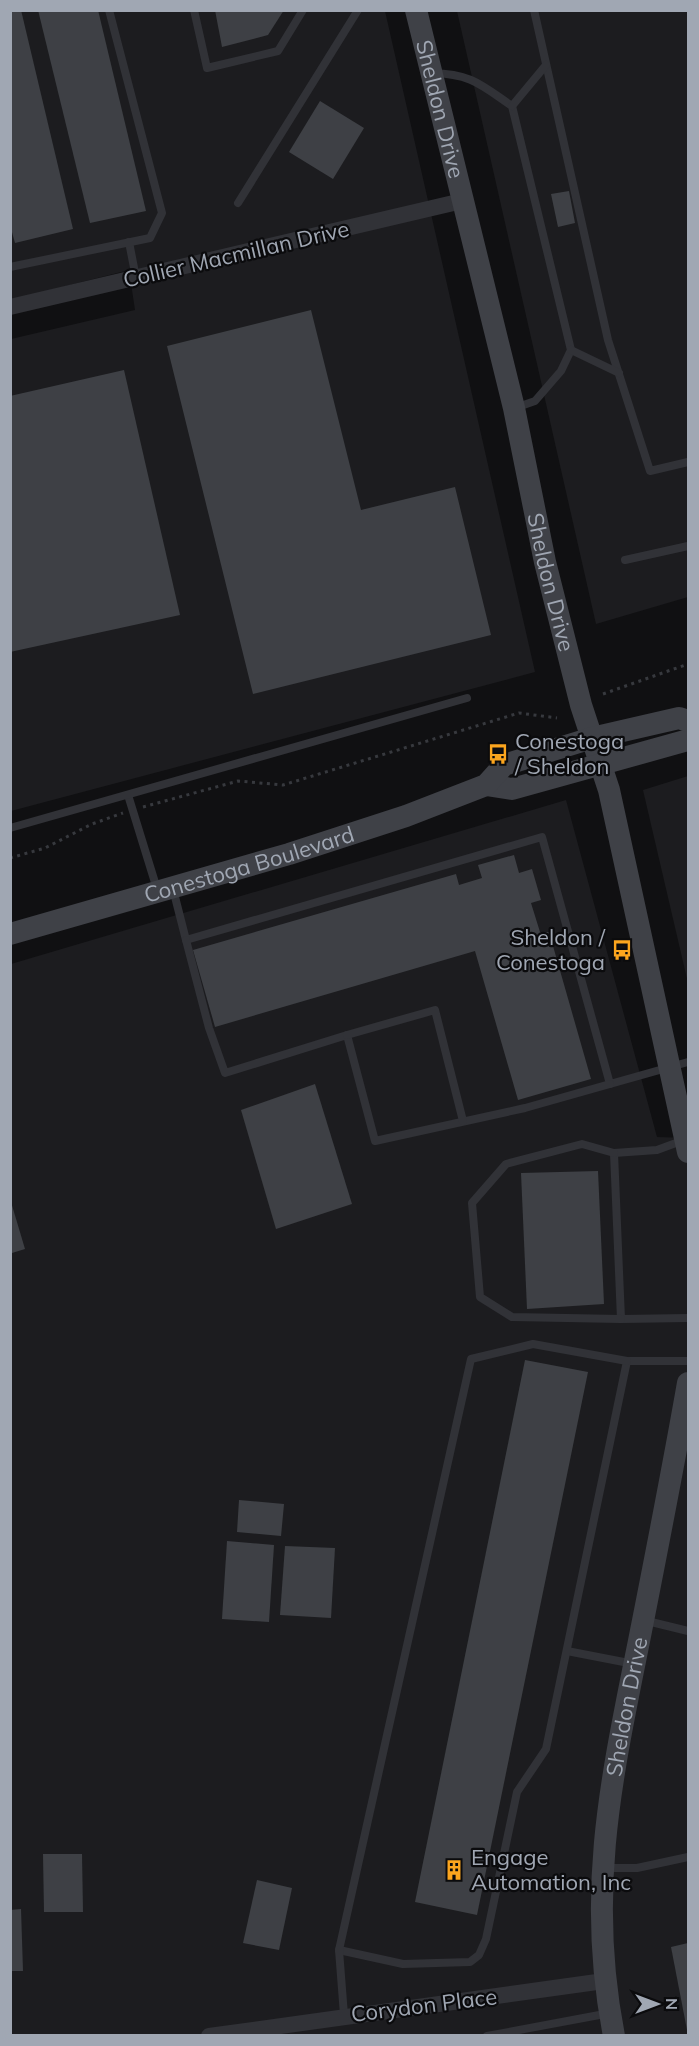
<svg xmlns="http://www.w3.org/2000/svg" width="699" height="2046" font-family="Mulish,sans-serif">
<rect width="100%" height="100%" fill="#101012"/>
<g fill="#1c1c1f">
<path d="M11 11H385L535 672 11 811V339L135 310 129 270 11 300Z"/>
<path d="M457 11H688V597L596 624Z"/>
<path d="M688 776V983L643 790Z"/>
<path d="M566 800 657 1137 688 1138V2035L11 2036V964Z"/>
</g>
<g fill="#3e4045">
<path d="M10 10H21L73 229 15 243 10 225Z"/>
<path d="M38 10H98L146 211 90 223Z"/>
<path d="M215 10H284L268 35 222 47Z"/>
<path d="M320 101 364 128 333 179 289 152Z"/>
<path d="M569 191 575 223 558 227 551 194Z"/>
<path d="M311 310 361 510 455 487 491 635 253 694 167 346Z"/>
<path d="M124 370 180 615 10 652V396Z"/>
<path d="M514 855 519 873 532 869 541 900 531 903 540 932H549L591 1079 518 1100 475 951 215 1027 193 950 456 874 459 885 482 878 478 865Z"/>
<path d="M315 1084 352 1204 276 1229 241 1110Z"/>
<path d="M598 1171 604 1304 527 1309 521 1173Z"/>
<path d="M11 1202 25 1249 12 1253 10 1248Z"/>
<path d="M525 1360 588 1372 477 1915 415 1902Z"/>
<path d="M239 1500 284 1504 281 1536 237 1532Z"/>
<path d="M227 1541 274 1545 269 1622 222 1619Z"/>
<path d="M285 1546 335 1548 331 1618 280 1615Z"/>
<path d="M43 1854H82L83 1912H44Z"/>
<path d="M257 1880 292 1888 279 1950 243 1943Z"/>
<path d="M21 1909 23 1971H10V1910Z"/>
<path d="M688 1943V2030H687L671 1947Z"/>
</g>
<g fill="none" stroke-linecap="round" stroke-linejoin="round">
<g stroke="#37393e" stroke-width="3" stroke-dasharray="3 4.5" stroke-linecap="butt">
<path d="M603 694 688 664"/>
<path d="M143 807 238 781 283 785 519 713 557 718"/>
<path d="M10 858 45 848 92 824 123 813"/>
</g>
<g stroke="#313237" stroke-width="8">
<path d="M194 10 207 68 278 51 303 10"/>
<path d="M534 10 608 340 650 471 688 462"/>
<path d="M432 73C472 74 481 85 512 106L571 350 561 371 535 401 515 408"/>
<path d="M512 106 546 65"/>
<path d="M238 203 358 10"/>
<path d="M129 242 136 278"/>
<path d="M10 267 150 238 162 213 109 10"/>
<path d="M571 350 619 373"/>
<path d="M625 560 688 546"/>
<path d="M128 795 157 889"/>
<path d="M10 828 467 698"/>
<path d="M173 889 186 940 542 837 610 1084 688 1062"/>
<path d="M186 940 209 1028 225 1073 347 1035 375 1141 525 1108 610 1084"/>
<path d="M347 1035 435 1010 463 1121"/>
<path d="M684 1140 657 1150 614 1153 621 1319 688 1318"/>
<path d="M614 1153 582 1144 506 1164 472 1203 480 1297 512 1317 621 1319"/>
<path d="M643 1620 688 1631"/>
<path d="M567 1651 634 1664"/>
<path d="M604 1868H637L688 1857"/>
<path d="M339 1950 403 1964 470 1962 479 1955 486 1939 517 1792 546 1749 627 1361H688"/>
<path d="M344 2015 339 1950 471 1359 533 1344 627 1361"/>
<path d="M487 2036 610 2013"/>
</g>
<g stroke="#313237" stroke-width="16">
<path d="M10 307 462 201"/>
<path d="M209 2036 604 1981"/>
</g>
<g stroke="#3f4147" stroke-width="22">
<path id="s1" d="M416 10 514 408 545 562 581 705 609 790 688 1152"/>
<path d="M486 785 512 789 688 740"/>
<path id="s2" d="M10 934 289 854 406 816 486 785 504 765 592 738 679 718 688 721"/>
<path id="s3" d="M614 2036C586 1893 611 1780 639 1641 656 1555 673 1469 688 1383"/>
</g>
</g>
<defs>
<g id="bus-bare" transform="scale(1.62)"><path d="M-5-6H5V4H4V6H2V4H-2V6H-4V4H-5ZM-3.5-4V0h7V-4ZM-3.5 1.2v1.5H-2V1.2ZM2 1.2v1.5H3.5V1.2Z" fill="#fba51e" stroke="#0b0b0d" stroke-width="2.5" paint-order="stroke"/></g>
<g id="building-bare" transform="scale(1.62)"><path d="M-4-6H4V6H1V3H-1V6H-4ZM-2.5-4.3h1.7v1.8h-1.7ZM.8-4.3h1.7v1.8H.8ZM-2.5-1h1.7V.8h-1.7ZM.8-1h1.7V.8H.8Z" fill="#fba51e" stroke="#0b0b0d" stroke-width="2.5" paint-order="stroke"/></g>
</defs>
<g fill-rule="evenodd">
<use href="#bus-bare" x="498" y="754"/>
<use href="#bus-bare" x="622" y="950"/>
<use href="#building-bare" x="454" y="1870"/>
</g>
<g text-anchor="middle" stroke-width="4.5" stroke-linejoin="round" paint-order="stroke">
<g font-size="22" fill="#a0a7b3" stroke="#0b0b0d">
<text dy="8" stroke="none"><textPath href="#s1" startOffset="102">Sheldon Drive</textPath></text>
<text transform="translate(236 254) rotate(-13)" y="8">Collier Macmillan Drive</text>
<text dy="8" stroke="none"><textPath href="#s1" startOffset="588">Sheldon Drive</textPath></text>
<text dy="8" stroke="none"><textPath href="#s2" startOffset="249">Conestoga Boulevard</textPath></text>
<text dy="8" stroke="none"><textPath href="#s3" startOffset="332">Sheldon Drive</textPath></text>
<text transform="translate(424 2005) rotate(-7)" y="8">Corydon Place</text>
</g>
<g font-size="22" fill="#a0a7b3" stroke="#0b0b0d" text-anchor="start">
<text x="515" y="749">Conestoga<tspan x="515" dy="25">/ Sheldon</tspan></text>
<text x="605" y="945" text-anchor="end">Sheldon /<tspan x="605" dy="25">Conestoga</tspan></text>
<text x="471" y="1865">Engage<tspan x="471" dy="25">Automation, Inc</tspan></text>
</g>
</g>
<rect width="699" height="2046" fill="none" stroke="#a0a7b3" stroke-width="24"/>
<g transform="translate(657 2004) rotate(90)" stroke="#0b0b0d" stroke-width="4.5" paint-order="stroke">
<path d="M0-4.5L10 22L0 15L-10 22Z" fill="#a0a7b3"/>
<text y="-9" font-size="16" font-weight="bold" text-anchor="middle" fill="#a0a7b3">N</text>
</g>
</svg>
